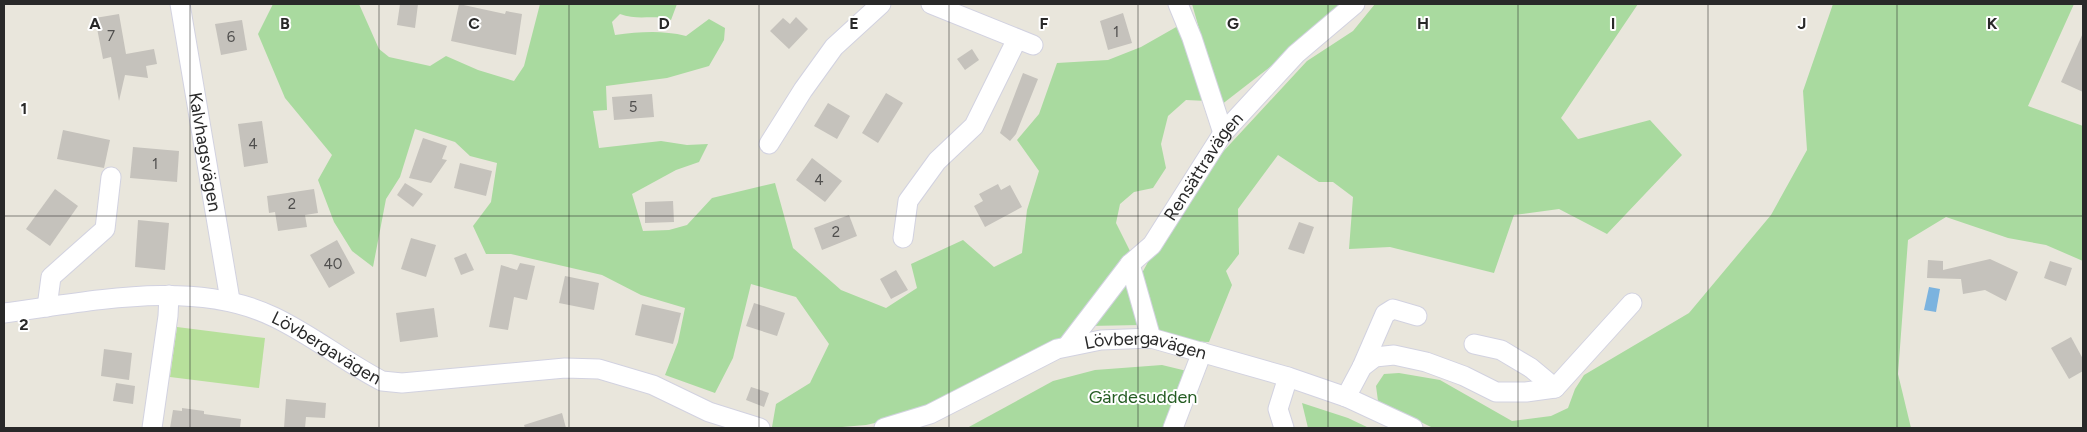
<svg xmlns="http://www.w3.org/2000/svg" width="2087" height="432" font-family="Figtree,sans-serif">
<rect width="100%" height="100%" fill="#e9e6dc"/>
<g fill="#a9da9f">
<path d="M273 4H359L379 49 389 57 430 66 446 56 478 70 514 81 524 66 540 4H677L671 20C653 14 638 21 620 14L612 22 615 35C640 32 661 30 686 36L709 19 725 28 724 40 709 66 667 78 606 86 607 110 593 111 599 148 661 141 687 145 708 144 699 162 676 170 632 194 643 231 669 230 687 225 712 198 775 183 793 248 841 290 886 308 917 288 911 264 963 240 994 267 1022 253 1027 210 1039 171 1017 140 1039 114 1057 63 1108 60 1141 47 1178 26 1207 101 1186 100 1168 116 1161 144 1166 168 1153 188 1134 192 1120 204 1116 223 1131 253 1063 339 1042 346 915 414 866 425 830 428 772 427 776 404 810 383 829 344 796 297 751 284 733 358 715 393 665 375 678 342 685 308 641 295 602 275 511 254H486L473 226 491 202 497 163 470 156 455 142 415 129 400 177 386 199 373 267 352 251 334 222 318 180 332 155 285 98 258 34Z"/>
<path d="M1192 4H1344L1296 47 1221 105Z"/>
<path d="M1375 4H1638L1561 118 1578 139 1650 120 1682 155 1607 234 1559 209 1514 215 1494 273 1390 247 1349 249 1353 197 1333 182H1319L1278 155 1238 209 1239 254 1226 271 1232 285 1209 342 1178 341 1155 328 1142 273 1159 242 1219 156 1307 61 1353 31Z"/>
<path d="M1833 4H2074L2028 106 2083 126V261L2046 245 2008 238 1946 217 1908 240 1898 374 1911 428H1433L1378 401 1376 386 1384 374 1399 373 1440 380 1512 421 1551 416 1568 408 1575 389 1584 375 1689 313 1771 215 1807 150 1803 91Z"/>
<path d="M1125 280 1140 325 1088 326Z"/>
<path d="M1162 365 1191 372 1169 428H967L1053 381 1095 370Z"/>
<path d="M1302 403 1348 418 1369 428H1308Z"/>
</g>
<path fill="#b7e09b" d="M177 327 265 338 259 388 170 377Z"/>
<path fill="#7bb3df" d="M1929 287 1940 289 1936 312 1924 310Z"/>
<g fill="#c5c2bc">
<path d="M400 4H418L415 28 397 25Z"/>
<path d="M459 4 505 14 506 11 522 14 516 55 451 41Z"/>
<path d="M1123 13 1132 43 1108 50 1100 21Z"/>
<path d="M119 14 126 54 154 49 157 64 146 66 148 78 125 75 119 101 111 57 103 59 95 18Z"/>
<path d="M796 17 808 29 789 49 770 31 783 18 790 24Z"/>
<path d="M242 20 247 50 221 55 215 24Z"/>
<path d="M2083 33V92L2061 82Z"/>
<path d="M972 49 979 60 965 70 957 59Z"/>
<path d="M1023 73 1038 79 1016 134 1010 141 1000 133Z"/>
<path d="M886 93 903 103 878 143 862 133Z"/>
<path d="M652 94 654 117 614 120 612 97Z"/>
<path d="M828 103 850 116 837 139 814 126Z"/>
<path d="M262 121 268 163 244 167 238 124Z"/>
<path d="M63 130 110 140 104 168 57 159Z"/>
<path d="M423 138 447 146 442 159 447 160 431 183 409 178Z"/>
<path d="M133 147 179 151 177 182 130 178Z"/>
<path d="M812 158 842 181 825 202 796 180Z"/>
<path d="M460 163 492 171 486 196 454 188Z"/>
<path d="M405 183 423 194 413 207 397 195Z"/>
<path d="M998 184 1001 190 1010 185 1022 207 985 227 974 206 983 201 979 194Z"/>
<path d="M55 189 78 206 50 246 26 229Z"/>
<path d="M314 189 318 213 305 215 307 227 278 231 275 212 269 213 267 196Z"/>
<path d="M673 201 674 222 645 223V202Z"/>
<path d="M849 215 857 236 822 250 814 228Z"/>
<path d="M138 220 169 223 165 270 135 267Z"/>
<path d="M1299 222 1314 227 1304 254 1288 249Z"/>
<path d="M411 238 436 245 426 277 401 269Z"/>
<path d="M337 240 355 273 329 288 310 255Z"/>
<path d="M466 253 474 270 461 275 454 258Z"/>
<path d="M1990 259 2018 272 2006 301 1985 290 1963 294 1961 279 1927 278 1928 260 1943 261V270Z"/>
<path d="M2050 261 2072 268 2066 286 2044 278Z"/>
<path d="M520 263 535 266 527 300 514 297 508 330 489 327 501 265 517 270Z"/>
<path d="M896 270 908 290 891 299 880 279Z"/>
<path d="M565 276 599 283 594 310 559 303Z"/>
<path d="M754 303 785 313 777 336 746 326Z"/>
<path d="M642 304 681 313 673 344 635 335Z"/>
<path d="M434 308 438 337 400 342 396 313Z"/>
<path d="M2071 337 2083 359V371L2069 379 2051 348Z"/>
<path d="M104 349 132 353 129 380 101 376Z"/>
<path d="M116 383 135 386 133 404 113 401Z"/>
<path d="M751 387 769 393 764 407 746 400Z"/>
<path d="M286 399 326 403 325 418 306 417 305 428H284Z"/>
<path d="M182 408 204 411V414L241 419 240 428H170L173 410 182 411Z"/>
<path d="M562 413 566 428H525L524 425Z"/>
</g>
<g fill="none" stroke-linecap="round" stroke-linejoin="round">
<g stroke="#d2d2e0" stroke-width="21">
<g id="minor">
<path id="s1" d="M180 4 230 300"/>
<path d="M931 4 1033 45"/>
<path d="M1178 4 1192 38 1223 133"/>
<path d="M769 144 803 90 834 47 881 4"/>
<path d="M903 238 908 201 937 161 974 126 1017 39"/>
<path d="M1130 264 1151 338"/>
<path d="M47 307 51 277 105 229 111 177"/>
<path id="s2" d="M4 313C89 302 194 278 274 317 312 335 345 362 382 381L402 383 565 368 599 369 653 385 709 412 760 428"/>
<path d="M1474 344 1501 350 1531 368 1555 388"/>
<path id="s3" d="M1068 345 1130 264 1152 245 1223 133 1296 54 1355 4"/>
<path d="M1362 367 1385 314 1393 309 1417 316"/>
<path d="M1346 397 1362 367 1375 357 1394 355 1426 362 1464 376 1496 392H1526L1555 388 1632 303"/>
<path d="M152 428 168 316 169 295"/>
<path id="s4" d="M884 428 930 414 1057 349 1101 340 1151 338 1288 377 1346 397 1413 428"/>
<path d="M1173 428 1202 352"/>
<path d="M1284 428 1278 409 1288 377"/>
</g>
</g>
<use href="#minor" stroke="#fff" stroke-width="19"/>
</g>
<path fill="none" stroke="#292929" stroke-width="1" stroke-opacity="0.55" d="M190 4V428M379 4V428M569 4V428M759 4V428M949 4V428M1138 4V428M1328 4V428M1518 4V428M1708 4V428M1897 4V428M4 216H2083"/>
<g text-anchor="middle" stroke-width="4" stroke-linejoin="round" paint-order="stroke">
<g font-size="15" fill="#504f4e">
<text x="1116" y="37">1</text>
<text x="111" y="41">7</text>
<text x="231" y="42">6</text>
<text x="633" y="112">5</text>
<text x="253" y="149">4</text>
<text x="155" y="169">1</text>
<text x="819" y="185">4</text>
<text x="292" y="209">2</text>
<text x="836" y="237">2</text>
<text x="333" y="269">40</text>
</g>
<g font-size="18" fill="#292929" stroke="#fff">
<text dy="6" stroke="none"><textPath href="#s1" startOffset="150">Kalvhagsvägen</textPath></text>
<text dy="6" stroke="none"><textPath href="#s3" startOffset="225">Rensättravägen</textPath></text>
<text dy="6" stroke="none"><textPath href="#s2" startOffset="335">Lövbergavägen</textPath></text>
<text dy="6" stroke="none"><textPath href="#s4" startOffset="281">Lövbergavägen</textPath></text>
</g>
<g font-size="18" fill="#245c22" stroke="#fff">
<text x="1143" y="403">Gärdesudden</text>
</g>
</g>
<g font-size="16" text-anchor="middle" font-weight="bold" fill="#292929" stroke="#fff" stroke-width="4" stroke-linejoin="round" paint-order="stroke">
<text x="95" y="29">A</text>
<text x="285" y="29">B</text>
<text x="474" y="29">C</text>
<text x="664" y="29">D</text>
<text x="854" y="29">E</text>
<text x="1044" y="29">F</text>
<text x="1233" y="29">G</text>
<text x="1423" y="29">H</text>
<text x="1613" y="29">I</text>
<text x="1802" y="29">J</text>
<text x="1992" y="29">K</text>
<text x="24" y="114">1</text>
<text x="24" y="330">2</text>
</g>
<rect width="2087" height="432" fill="none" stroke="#292929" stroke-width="10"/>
</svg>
